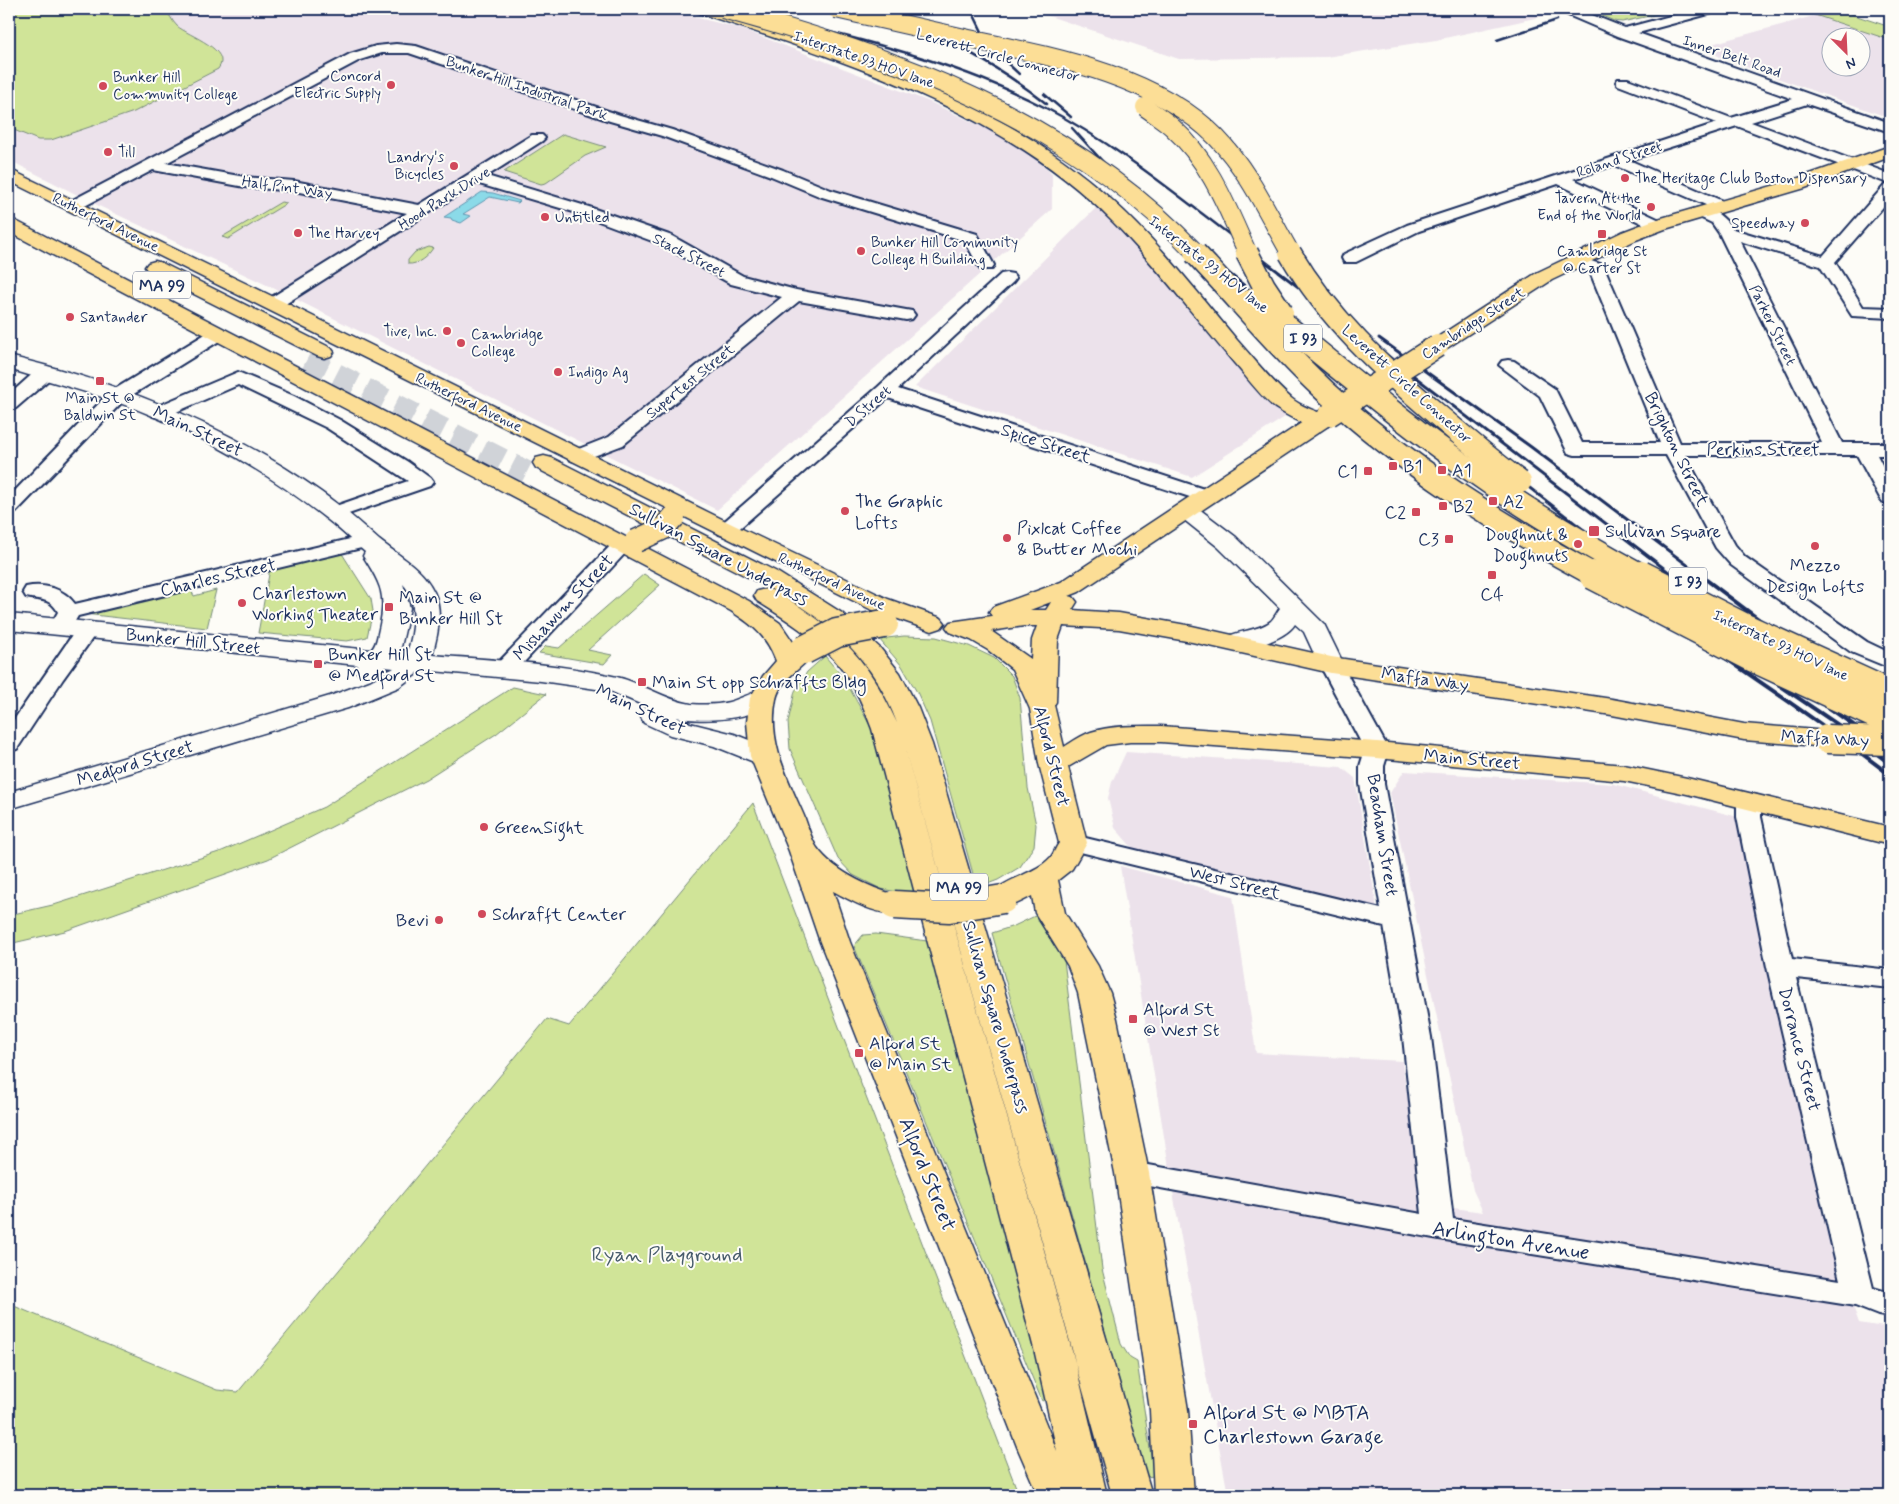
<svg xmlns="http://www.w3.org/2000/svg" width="1899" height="1504" font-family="Mynerve,sans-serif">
<rect width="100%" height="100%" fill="#fdfcf7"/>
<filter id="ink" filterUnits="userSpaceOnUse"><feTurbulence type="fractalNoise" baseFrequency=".02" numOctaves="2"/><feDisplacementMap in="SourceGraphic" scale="10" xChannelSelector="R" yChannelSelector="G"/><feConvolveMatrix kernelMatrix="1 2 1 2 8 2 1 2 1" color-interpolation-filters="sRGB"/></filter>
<g filter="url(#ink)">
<g fill="#ece2eb" fill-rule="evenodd">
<path d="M9 9H661L739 28 930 102 1014 142 1037 159 1052 174V209L717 510 271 287 99 206 9 160Z"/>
<path d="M1034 9H1554L1562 12 1436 40 1326 57 1179 59 1049 16Z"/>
<path d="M1817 15 1890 40V118L1723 59 1709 50 1708 45ZM1832 38H1862V68H1832Z"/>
<path d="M1099 205 1288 415 1192 477 915 387Z"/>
<path d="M1126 752 1341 767 1355 778 1377 908 1136 852 1115 828 1108 798 1112 782Z"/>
<path d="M1404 771 1613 784 1738 817 1842 1276 1859 1323 1890 1328V1495H1228L1176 1210 1120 866 1233 896 1256 1053 1402 1061 1424 1204 1483 1212 1473 1190 1390 793Z"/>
</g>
<g fill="#d0e498" stroke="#768a7b">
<path d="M16 9H166C169 14 172 21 177 26 189 36 233 50 218 69L134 112 51 140H38L9 128V11Z"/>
<path d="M1618 9H1681L1622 22 1614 21 1595 13Z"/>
<path d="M1797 9H1836L1890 27V40Z"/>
<path d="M563 134 606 147 585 156 546 183 541 184 504 172Z"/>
<path d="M281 202 287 203 228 239 222 237Z"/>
<path d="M429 247 433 248C428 256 418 265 408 264V260L415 252Z"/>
<path d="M341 552 371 599 373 611 367 637 347 641 258 633 270 569Z"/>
<path d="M644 574 660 585 588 650 612 655 604 664 539 653 546 646 559 648Z"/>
<path d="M189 587 194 596 216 590 207 628 76 613Z"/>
<path d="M904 636 936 637 969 646 994 658 1012 676 1020 698 1028 788 1036 825 1034 846 1020 867 998 880 977 888 930 721 918 694 902 666 879 639Z"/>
<path d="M825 656 845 680 872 729 916 895 881 889 853 875 838 859 790 749 788 722 795 691 807 672Z"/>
<path d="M513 687 546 694 496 734 426 779 268 859 65 931 9 944V915L57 904 222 851 324 807Z"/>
<path d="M753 803 1019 1495H9V1306H14L217 1390 238 1392 547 1019 569 1026Z"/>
<path d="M1035 916 1063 952 1102 1269 1121 1344 1130 1358 1137 1362 1154 1476 1146 1477 992 933 1014 926Z"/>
<path d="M876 934 927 941 1047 1399 1042 1401 854 946 863 935Z"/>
</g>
<path fill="#8bdae8" stroke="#5e96b1" d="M482 192 493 193 520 201 518 203 490 197 463 214 471 216 461 223 452 220 451 218 444 217Z"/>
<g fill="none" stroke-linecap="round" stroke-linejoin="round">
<path stroke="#d0d3d8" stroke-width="22" stroke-dasharray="22 11" stroke-linecap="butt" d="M307 359 527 472"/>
<g stroke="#1b2f5e" stroke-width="4">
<g id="street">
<path d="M1559 9H1577L1625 28 1697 9H1717L1716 12 1638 33 1890 123V132L1807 104 1751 122 1890 174V184L1737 126 1629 160 1727 203 1729 206 1727 209H1715L1614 165 1573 179 1664 222 1666 225 1664 228H1652L1558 184 1419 231 1356 262H1344L1342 258 1344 254 1407 225 1717 123 1618 85 1616 82 1618 79H1628L1731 118 1793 99 1617 36 1561 12Z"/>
<path d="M396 44 416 46 620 115 672 130 783 170 831 190 977 234 994 265 992 269H980L965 241 819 196 771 176 662 136 610 121 409 53H382L360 60 166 163 245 177 294 181 419 205 532 135H542L545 138 542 141 487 176 589 207 672 236 743 276 796 290 906 310 912 311 915 315 912 319 906 320 799 301 623 445 578 462 571 460 568 456 571 452 609 437 782 297 731 284 660 244 577 213 476 183 279 308 273 309 267 308 264 304 267 300 407 213 294 191 245 187 153 170 79 209H67L65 206 67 203 350 54 376 46Z"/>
<path d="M1890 184V199L1835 262 1863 307 1890 308V318L1852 316 1820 266 1740 241 1842 443H1890V455H1877L1890 480V504L1883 502 1880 498 1857 455H1685L1735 545 1745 557 1867 642 1890 653V668L1851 652 1731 565 1716 548 1666 455H1575L1568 453 1540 396 1499 365 1502 361 1508 360 1514 361 1555 389 1582 443H1660L1590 272 1570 265 1568 261 1570 257 1576 256 1603 265 1605 269 1680 443H1822L1719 233 1712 223 1695 215 1693 212 1695 209C1711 205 1724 217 1733 229L1823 256 1884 186Z"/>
<path d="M1007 273 1013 274 1016 278 1013 282 898 389 1213 492 1216 496 1213 500 1206 502 1199 500 888 398 733 534 726 536 719 534 716 530 719 526 878 387 1001 274Z"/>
<path d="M218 329 224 330 227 334 224 338 124 400 16 512 9 514V497L110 392 212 330Z"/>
<path d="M45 367 52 369 54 373 52 377 16 408 9 410V395L38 369Z"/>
<path d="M238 372 294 396 340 420 408 462 430 478 433 482 430 486 334 519 327 517 324 513 327 509 408 481 327 428 238 385 167 416 160 418 153 416 151 412 153 408Z"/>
<path d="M367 535 374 537 377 541 374 545 78 616 69 631 61 633 53 631 50 626 58 612C51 598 40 600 26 597L23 592 26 587C45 583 64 589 75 604Z"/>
<path d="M622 539 629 541 632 545 629 549 513 674 505 676 497 674 494 669 497 664 615 541Z"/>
<path d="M88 622 96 624 99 629 63 679 17 749 9 751V727L80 624Z"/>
<path d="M1331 658 1339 660 1342 665 1389 750 1384 766V784L1431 1037 1453 1219 1840 1280 1767 967 1737 817V801L1740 796 1749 794 1758 796 1761 801V817L1792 959 1890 970V988L1796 978 1873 1288 1890 1293V1317L1878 1315 1855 1306 1439 1239 1122 1181 1117 1173 1122 1165 1132 1162 1422 1214 1403 1037 1384 926 1064 848 1060 843 1064 838 1073 835 1381 909 1360 784V766L1365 750 1320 665 1323 660Z"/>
</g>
</g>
<g stroke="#1b2f5e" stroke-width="3">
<g id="secondary">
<path d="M9 356C120 383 227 425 321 492 341 506 360 523 379 540 399 556 423 568 434 592 443 610 438 636 432 655 493 660 557 663 617 677 642 683 665 700 691 704 704 705 717 705 729 702 745 698 756 688 772 692L776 698C761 720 700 723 676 717L690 723 734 734 774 750 778 756 774 762 764 764 754 762 714 746 670 735 644 723 641 717 644 711 652 709 610 691 541 681 422 670 399 687 348 708 9 809V792L330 696 370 681 394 668 384 667C376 676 371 677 359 675L355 669 358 665 9 630V614L371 650C377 644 377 637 379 629 387 595 381 584 363 556L365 552C353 542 341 530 328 520 275 478 215 442 153 416 106 396 57 384 9 369ZM403 584C419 601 414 633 407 653L397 652 401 647 410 608Z"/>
<path d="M1186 503 1194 505 1236 537 1324 624 1344 665 1340 671 1331 673 1322 671 1304 632 1295 624C1285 640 1243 653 1225 648L1221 643C1231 629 1257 633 1271 621 1274 618 1277 612 1280 608L1218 547 1178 515 1174 510 1178 505Z"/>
</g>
</g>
<g stroke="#1b2f5e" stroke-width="3">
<g id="primary">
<path d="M1890 146V157L1805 188 1665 229 1636 240 1552 280 1444 350 1437 352 1430 350 1427 346 1430 342 1538 272 1622 232 1651 221 1793 180Z"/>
<path d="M9 169 280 300 734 525 888 599 941 618 945 623 941 628 932 631 870 609 9 181Z"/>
<path d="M9 219 16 221 749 601 780 623 795 645 804 642 813 645 817 650C805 667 781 677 776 699 767 742 788 779 804 816 808 826 811 839 817 848 835 873 875 890 905 898L909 905 905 912C880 918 854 902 833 891L850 942 1057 1451 1034 1349 872 729C865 710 857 691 846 674 824 643 789 621 757 601L754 596 757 591 766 589 775 591 536 468 533 463 536 458 544 456 552 458 777 572 842 613 880 648 900 673 918 708 932 744 1152 1495H1112L901 735 1072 1349 1107 1495H1038L1018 1449 820 942 789 851 750 756 747 722 750 698 763 676 776 661C766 635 754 626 731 611L9 232ZM777 592C834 625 874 660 897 723 867 656 838 630 777 592Z"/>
<path d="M155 261 162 263 331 348 334 352 331 356 324 358 317 356 148 271 145 267 148 263Z"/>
<path d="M1329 408 1337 410 1340 415 1337 420 1079 592 1069 596 1073 597 1077 602 1072 610 1119 613 1192 626 1331 657 1612 699 1744 724 1827 731 1837 733 1841 739 1837 745 1827 747 1744 740 1612 715 1331 673 1192 642 1119 629 1063 626 1058 640 1056 702 1054 705 1064 747C1072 742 1082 735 1091 732 1113 725 1138 726 1161 726L1377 742 1624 765 1687 778 1890 827V845L1687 794 1624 781 1377 758 1161 742H1130L1106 745 1068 767 1087 843 1072 869 1058 880 1065 913 1098 966 1110 993 1117 1019 1149 1173 1188 1410 1194 1495H1154L1150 1410 1115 1173 1078 993 1068 966 1035 913 1032 896C1018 903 1008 910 992 906L988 899C1001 878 1034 876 1051 857 1054 853 1056 847 1059 843L1039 764 1030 709 1012 669 988 650 971 640 950 632 946 627 950 622 992 616 989 612 993 607 1061 582 1321 410ZM1051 602 1046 610H1030ZM1024 626H1037L1032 640 1031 659 991 631Z"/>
</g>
</g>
<g stroke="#1b2f5e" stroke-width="3">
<path id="highway" d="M694 9H717C855 54 1001 100 1111 199 1158 241 1197 292 1237 340 1254 359 1271 381 1291 398 1300 406 1316 411 1328 416L1331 421 1328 426C1312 430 1291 418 1277 409 1264 401 1246 376 1235 364 1194 317 1157 266 1113 222 1002 109 843 61 697 12Z"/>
</g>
<use href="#street" fill="#fdfcf7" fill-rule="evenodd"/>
<use href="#secondary" fill="#fdfcf7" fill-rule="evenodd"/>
<use href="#primary" fill="#fcde96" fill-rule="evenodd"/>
<use href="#highway" fill="#fcde96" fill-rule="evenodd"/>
<g stroke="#1b2f5e" stroke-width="2.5">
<path d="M734 9C839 34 947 57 1044 107 1120 146 1187 203 1255 254"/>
<path d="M880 9C940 34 996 64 1047 104"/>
<path d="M971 9 989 46 1019 74"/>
<path d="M1497 40 1557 20"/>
<path d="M1044 94 1071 117"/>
<path d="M1072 128 1116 176 1161 220 1204 254"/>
</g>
<g stroke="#1b2f5e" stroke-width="3">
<path d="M1203 253 1613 576"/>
<path d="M1254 253 1674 576"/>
<path d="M1343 328 1491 458 1643 576"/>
<path d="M1379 338 1531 447 1702 576"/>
<path d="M1587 546 1626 576"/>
</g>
<g stroke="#1b2f5e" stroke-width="4">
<path d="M1611 575C1701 646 1800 705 1890 775"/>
<path d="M1624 575 1680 618"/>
<path d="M1642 575 1890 751"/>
<path d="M1673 575 1890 734"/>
<path d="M1700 575 1890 718"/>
<path d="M1695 628 1850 733 1890 764"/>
</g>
<g stroke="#1b2f5e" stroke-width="25" stroke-linecap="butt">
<g id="primary-bridge-far1">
<path d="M1329 415 1437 346"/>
<path d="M636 541 664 528 674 517"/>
</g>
</g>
<g stroke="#1b2f5e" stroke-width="31" stroke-linecap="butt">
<g id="primary-bridge">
<path d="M804 650 837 633 884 624"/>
<path d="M1827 739 1890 741"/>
<path d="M894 905 949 908 1003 899"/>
</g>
</g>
<g stroke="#1b2f5e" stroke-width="20" stroke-linecap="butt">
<g id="highway-bridge-far2">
<path d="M723 9C899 58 1068 118 1197 254"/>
<path d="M836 9C880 19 925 29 969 39 1050 56 1156 75 1216 137 1249 171 1268 214 1291 254"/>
<path d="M1145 107C1154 114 1165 120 1173 128 1210 161 1228 210 1248 254"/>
</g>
</g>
<g stroke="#1b2f5e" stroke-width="25" stroke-linecap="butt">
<g id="highway-bridge-far1">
<path d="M1195 253C1239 299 1278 348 1325 391 1406 466 1499 524 1596 576"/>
<path d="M1247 253 1264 286 1282 313"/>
<path d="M1290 253C1328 318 1383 369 1440 417 1467 440 1493 462 1520 482"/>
<path d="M1253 299C1328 359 1401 422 1481 477 1533 514 1588 546 1643 576"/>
</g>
</g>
<g stroke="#1b2f5e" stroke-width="31" stroke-linecap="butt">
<g id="highway-bridge">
<path d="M1593 575 1754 658 1890 721"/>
<path d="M1641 575 1745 628 1890 694"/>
</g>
</g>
<use href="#primary-bridge-far1" stroke="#fcde96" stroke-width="22"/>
<use href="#primary-bridge" stroke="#fcde96" stroke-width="28"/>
<use href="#highway-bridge-far2" stroke="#fcde96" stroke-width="18"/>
<use href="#highway-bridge-far1" stroke="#fcde96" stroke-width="22"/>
<use href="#highway-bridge" stroke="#fcde96" stroke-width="28"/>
</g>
</g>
<g fill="#d1495b" stroke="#fdfcf7" stroke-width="2">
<circle cx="391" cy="85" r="5"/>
<circle cx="103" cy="86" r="5"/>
<circle cx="108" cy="152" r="5"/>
<circle cx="454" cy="166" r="5"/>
<circle cx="1625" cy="178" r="5"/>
<circle cx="1651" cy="207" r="5"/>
<circle cx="545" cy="217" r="5"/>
<circle cx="1805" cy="223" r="5"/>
<circle cx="298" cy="233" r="5"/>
<rect x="1597" y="229" width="10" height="10" rx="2.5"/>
<circle cx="861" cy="251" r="5"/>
<circle cx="70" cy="317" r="5"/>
<circle cx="447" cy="331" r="5"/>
<circle cx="461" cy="343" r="5"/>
<circle cx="558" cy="372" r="5"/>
<rect x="95" y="376" width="10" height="10" rx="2.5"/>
<rect x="1388" y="461" width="10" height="10" rx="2.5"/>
<rect x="1437" y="465" width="10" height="10" rx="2.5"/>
<rect x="1363" y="466" width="10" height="10" rx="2.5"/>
<rect x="1488" y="496" width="10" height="10" rx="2.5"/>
<rect x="1438" y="501" width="10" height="10" rx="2.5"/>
<circle cx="845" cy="511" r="5"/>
<rect x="1411" y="507" width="10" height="10" rx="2.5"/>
<rect x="1588" y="525" width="12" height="12" rx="2.5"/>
<circle cx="1007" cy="538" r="5"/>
<rect x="1444" y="534" width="10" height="10" rx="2.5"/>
<circle cx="1578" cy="544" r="5"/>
<circle cx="1815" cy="546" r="5"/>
<rect x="1487" y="570" width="10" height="10" rx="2.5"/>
<circle cx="242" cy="603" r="5"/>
<rect x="384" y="602" width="10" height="10" rx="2.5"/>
<rect x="313" y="659" width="10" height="10" rx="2.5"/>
<rect x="637" y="677" width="10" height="10" rx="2.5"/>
<circle cx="484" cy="827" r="5"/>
<circle cx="482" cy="914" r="5"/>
<circle cx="439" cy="920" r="5"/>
<rect x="1128" y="1014" width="10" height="10" rx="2.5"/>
<rect x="854" y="1048" width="10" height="10" rx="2.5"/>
<rect x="1188" y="1419" width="10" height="10" rx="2.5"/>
</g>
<g text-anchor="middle" stroke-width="4" stroke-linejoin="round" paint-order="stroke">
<g font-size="15" fill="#1b2f5e" stroke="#fdfcf7">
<text transform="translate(998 55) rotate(15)" y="5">Leverett Circle Connector</text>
<text transform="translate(1732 56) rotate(19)" y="5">Inner Belt Road</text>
<text transform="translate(864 59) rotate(19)" y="5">Interstate 93 HOV lane</text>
<text transform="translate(527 88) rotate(19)" y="5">Bunker Hill Industrial Park</text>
<text transform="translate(1619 159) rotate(-18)" y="5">Roland Street</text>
<text transform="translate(287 187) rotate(8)" y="5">Half Pint Way</text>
<text transform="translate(444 198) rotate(-32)" y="5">Hood Park Drive</text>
<text transform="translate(106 222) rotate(26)" y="5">Rutherford Avenue</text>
<text transform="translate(689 255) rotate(27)" y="5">Stack Street</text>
<text transform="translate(1209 264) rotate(38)" y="5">Interstate 93 HOV lane</text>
<text transform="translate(1473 323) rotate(-33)" y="5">Cambridge Street</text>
<text transform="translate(1773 325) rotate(64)" y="5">Parker Street</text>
<text transform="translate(690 381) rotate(-39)" y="5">Supertest Street</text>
<text transform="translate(1407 384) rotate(42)" y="5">Leverett Circle Connector</text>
<text transform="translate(469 402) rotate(26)" y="5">Rutherford Avenue</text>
<text transform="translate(868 406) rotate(-41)" y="5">D Street</text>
<text transform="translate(832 581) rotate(25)" y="5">Rutherford Avenue</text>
<text transform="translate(1781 645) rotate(25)" y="5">Interstate 93 HOV lane</text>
</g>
<g font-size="15" fill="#1b2f5e" stroke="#fdfcf7" text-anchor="start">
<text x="381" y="81" text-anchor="end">Concord<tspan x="381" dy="17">Electric Supply</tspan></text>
<text x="113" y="82">Bunker Hill<tspan x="113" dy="17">Community College</tspan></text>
<text x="118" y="157">Till</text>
<text x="444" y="162" text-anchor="end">Landry's<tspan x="444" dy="17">Bicycles</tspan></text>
<text x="1635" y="183">The Heritage Club Boston Dispensary</text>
<text x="1641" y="203" text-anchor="end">Tavern At the<tspan x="1641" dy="17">End of the World</tspan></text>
<text x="555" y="222">Untitled</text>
<text x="1795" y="228" text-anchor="end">Speedway</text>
<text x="308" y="238">The Harvey</text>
<text x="871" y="247">Bunker Hill Community<tspan x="871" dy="17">College H Building</tspan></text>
<text x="1602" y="256" text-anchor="middle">Cambridge St<tspan x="1602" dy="17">@ Carter St</tspan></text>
<text x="80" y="322">Santander</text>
<text x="437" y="336" text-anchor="end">Tive, Inc.</text>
<text x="471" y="339">Cambridge<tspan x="471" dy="17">College</tspan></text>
<text x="568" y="377">Indigo Ag</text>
<text x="100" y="403" text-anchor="middle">Main St @<tspan x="100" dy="17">Baldwin St</tspan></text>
</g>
<g fill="#fdfcf7" stroke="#5f6c8c" stroke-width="1">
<rect x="133" y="271.5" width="58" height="27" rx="4"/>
<rect x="1284" y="324.5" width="38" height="27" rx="4"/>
<rect x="1669" y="567.5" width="38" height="27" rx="4"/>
<rect x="930" y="873.5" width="58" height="27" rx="4"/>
</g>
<g font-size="16" font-weight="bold" fill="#1b2f5e">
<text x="162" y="291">MA 99</text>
<text x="1303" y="344">I 93</text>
<text x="1688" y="587">I 93</text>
<text x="959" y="893">MA 99</text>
</g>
<g font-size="18" fill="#1b2f5e" stroke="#fdfcf7">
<text transform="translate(198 431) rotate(25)" y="6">Main Street</text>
<text transform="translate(1046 443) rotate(18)" y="6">Spice Street</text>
<text transform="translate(1677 449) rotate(64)" y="6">Brighton Street</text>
<text x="1763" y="455">Perkins Street</text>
<text transform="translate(719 554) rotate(28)" y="6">Sullivan Square Underpass</text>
<text transform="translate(218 577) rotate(-13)" y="6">Charles Street</text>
<text transform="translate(563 607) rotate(-47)" y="6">Mishawum Street</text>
<text transform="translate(193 641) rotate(6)" y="6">Bunker Hill Street</text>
<text transform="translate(1425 679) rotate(8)" y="6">Maffa Way</text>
<text transform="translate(641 709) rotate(25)" y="6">Main Street</text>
<text transform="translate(1825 738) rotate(3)" y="6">Maffa Way</text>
<text transform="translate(1052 756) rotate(76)" y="6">Alford Street</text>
<text transform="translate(1472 759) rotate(5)" y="6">Main Street</text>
<text transform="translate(135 763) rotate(-17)" y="6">Medford Street</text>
<text transform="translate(1383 835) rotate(81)" y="6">Beacham Street</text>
<text transform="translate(1235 882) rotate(14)" y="6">West Street</text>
<text transform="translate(996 1017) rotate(74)" y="6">Sullivan Square Underpass</text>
<text transform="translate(1800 1049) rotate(76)" y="6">Dorrance Street</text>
</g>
<g font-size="18" fill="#1b2f5e" stroke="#fdfcf7" text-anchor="start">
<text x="1403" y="472">B1</text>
<text x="1452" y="476">A1</text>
<text x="1358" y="477" text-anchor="end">C1</text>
<text x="855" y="507">The Graphic<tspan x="855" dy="21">Lofts</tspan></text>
<text x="1503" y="507">A2</text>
<text x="1453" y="512">B2</text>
<text x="1406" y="518" text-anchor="end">C2</text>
<text x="1017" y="534">Pixlcat Coffee<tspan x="1017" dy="21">&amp; Butter Mochi</tspan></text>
<text x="1605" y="537">Sullivan Square</text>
<text x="1568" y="540" text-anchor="end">Doughnut &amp;<tspan x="1568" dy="21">Doughnuts</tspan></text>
<text x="1439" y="545" text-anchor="end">C3</text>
<text x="1815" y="571" text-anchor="middle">Mezzo<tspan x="1815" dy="21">Design Lofts</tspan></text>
<text x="252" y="599">Charlestown<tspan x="252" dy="21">Working Theater</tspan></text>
<text x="1492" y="600" text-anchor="middle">C4</text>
<text x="399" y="603">Main St @<tspan x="399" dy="21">Bunker Hill St</tspan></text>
<text x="328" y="660">Bunker Hill St<tspan x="328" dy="21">@ Medford St</tspan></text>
<text x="652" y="688">Main St opp Schraffts Bldg</text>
<text x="494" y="833">GreenSight</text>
<text x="492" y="920">Schrafft Center</text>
<text x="429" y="926" text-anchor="end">Bevi</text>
<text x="1143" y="1015">Alford St<tspan x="1143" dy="21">@ West St</tspan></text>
<text x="869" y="1049">Alford St<tspan x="869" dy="21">@ Main St</tspan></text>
</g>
<g font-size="21" fill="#1b2f5e" stroke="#fdfcf7">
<text transform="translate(928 1174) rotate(68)" y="7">Alford Street</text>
<text transform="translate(1511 1240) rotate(9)" y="7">Arlington Avenue</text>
</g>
<g font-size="21" fill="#485c6c" stroke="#fdfcf7">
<text x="667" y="1261">Ryan Playground</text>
</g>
<g font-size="21" fill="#1b2f5e" stroke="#fdfcf7" text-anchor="start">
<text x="1203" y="1419">Alford St @ MBTA<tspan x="1203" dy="24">Charlestown Garage</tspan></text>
</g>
</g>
<rect width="1899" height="1504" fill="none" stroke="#fdfcf7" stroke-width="30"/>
<rect x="15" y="15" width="1869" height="1474" fill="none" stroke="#1b2f5e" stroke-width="2" filter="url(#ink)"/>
<g transform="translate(1846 52) rotate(156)"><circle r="24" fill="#fdfcf7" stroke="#a3aaba"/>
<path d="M0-4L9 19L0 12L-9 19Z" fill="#d1495b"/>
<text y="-8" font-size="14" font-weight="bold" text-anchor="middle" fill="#1b2f5e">N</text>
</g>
</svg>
